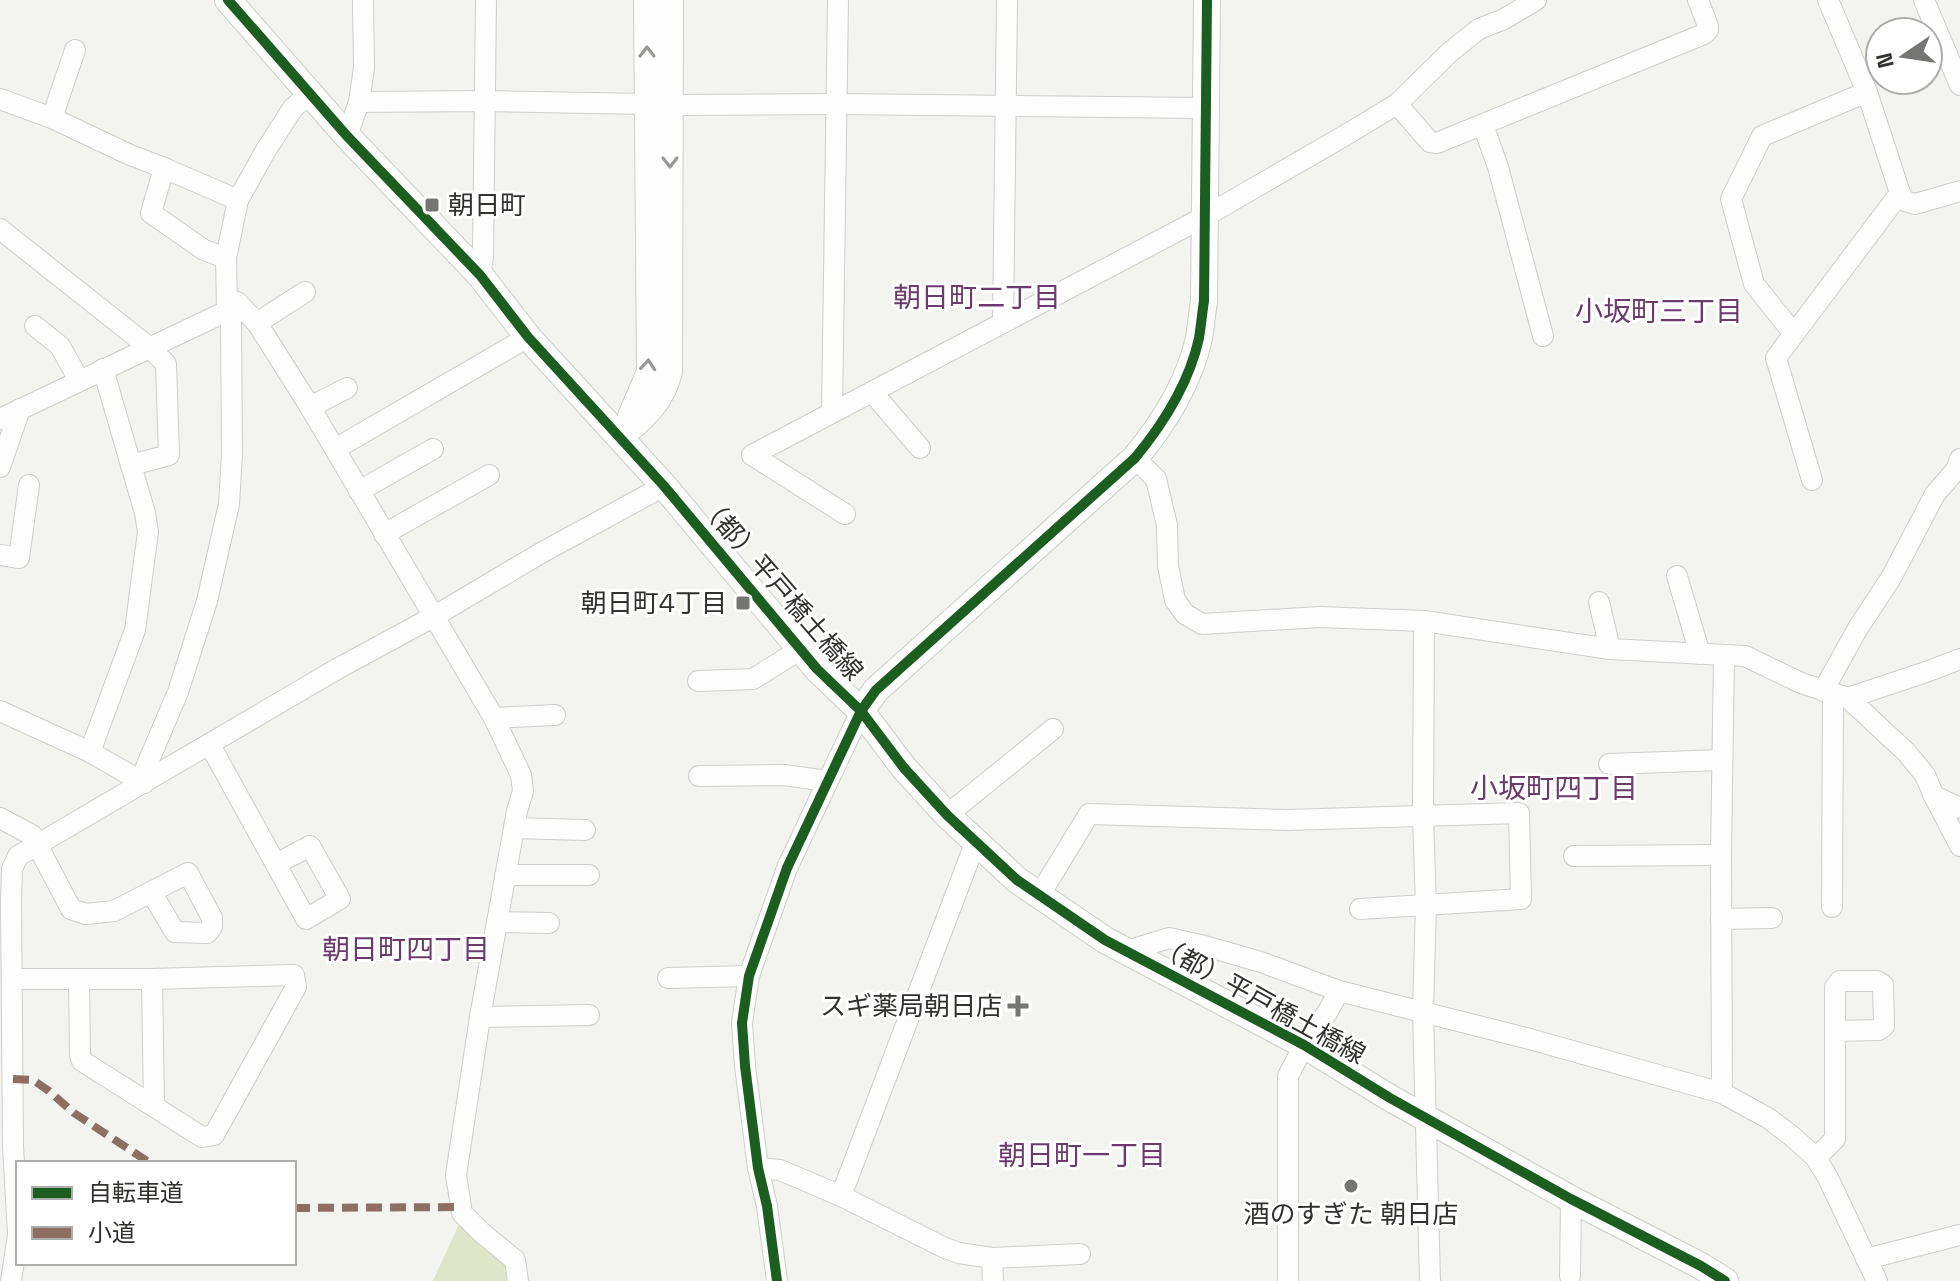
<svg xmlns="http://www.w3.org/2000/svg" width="1960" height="1281" font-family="'Space Grotesk','Noto Sans JP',sans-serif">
<rect width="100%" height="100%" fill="#f3f4f0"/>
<path fill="#dfe5c9" d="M459 1224 505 1261 507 1281H433Z"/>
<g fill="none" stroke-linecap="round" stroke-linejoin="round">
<g stroke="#cdcecb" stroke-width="22">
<g id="minor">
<path d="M1828 0 1867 92 1900 193 1905 201 1915 204 1960 191"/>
<path d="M1924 0 1960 85"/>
<path d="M0 99 52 118 128 154 164 168 238 200"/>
<path d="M359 102 485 101 646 104"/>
<path d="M1397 104 1430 142 1437 143 1704 34 1708 30V26L1698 0"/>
<path d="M670 105 838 104 1204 108"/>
<path d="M52 118 75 50"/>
<path d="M1483 125 1498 167 1543 336"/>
<path d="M347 136 359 102 364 68 363 0"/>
<path d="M164 168 151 213 204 250 226 258"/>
<path d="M0 229 150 348 166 364 169 455 131 465"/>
<path d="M480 275 483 257 486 0"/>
<path d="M257 323 305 292"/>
<path d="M1003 323 1007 0"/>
<path d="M35 326 60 346 79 380"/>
<path d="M1794 334 1754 284 1731 199 1762 136 1867 92"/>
<path d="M872 392 920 448"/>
<path d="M310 407 347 388"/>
<path d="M832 412 838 0"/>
<path d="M0 419 227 311 237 302 257 323 307 402 494 718 521 775 523 791 517 811 480 1017 456 1175 462 1213 481 1232 515 1260 518 1281"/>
<path d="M335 449 528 337"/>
<path d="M1135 458 1156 479 1167 525 1168 566 1175 600 1185 614 1202 624 1320 617 1424 621 1610 649 1745 656 1801 683 1848 698 1907 753 1925 775 1934 796 1960 808"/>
<path d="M0 467 20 409"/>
<path d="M1812 480 1776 358 1900 193"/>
<path d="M359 491 433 449"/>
<path d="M845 514 752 455 1204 217 1344 136 1397 104 1450 52 1479 29 1504 19 1536 0"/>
<path d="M384 534 489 475"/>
<path d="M0 555 19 558 29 485"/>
<path d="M1677 576 1700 654"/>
<path d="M1599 602 1610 649"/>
<path d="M1424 621 1423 817 1426 905 1423 1011 1430 1281"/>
<path d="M698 681 753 679 801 649"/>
<path d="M1823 691 1858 628 1891 578 1935 494 1956 470 1960 459"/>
<path d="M1848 698 1926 672 1960 659"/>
<path d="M0 711 90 752 144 783"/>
<path d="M494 718 555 715"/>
<path d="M210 745 306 919 340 899 310 846 276 864"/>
<path d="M90 752 135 630 148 532 145 513 103 369"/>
<path d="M1609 764 1722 760"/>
<path d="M699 776 784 775 827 781"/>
<path d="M144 783 146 767 178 692 207 601 229 504 232 454 231 321 227 311 226 258 238 200 266 150 293 108 309 94"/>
<path d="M1934 796 1960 846"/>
<path d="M947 815 1053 729"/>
<path d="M0 818 32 835 71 909 86 914 114 911 188 873 212 918V927L207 933 175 932 151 892"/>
<path d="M514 828 585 830"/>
<path d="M1574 856 1721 855"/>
<path d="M505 875H589"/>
<path d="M1039 896 1089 814 1287 820 1519 813 1521 899 1360 909"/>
<path d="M1832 907 1833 694"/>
<path d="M1721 919 1772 918"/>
<path d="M497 922 549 923"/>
<path d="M1127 951 1169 938 1205 946 1261 962 1339 991 1526 1038 1722 1093 1768 1118 1793 1137 1816 1158 1828 1178 1877 1281"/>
<path d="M668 978 749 976"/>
<path d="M12 979H152L294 975 296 987 214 1135 202 1137 82 1061 80 1055 79 980"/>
<path d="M152 979 154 1106"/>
<path d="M480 1017 589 1015"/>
<path d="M1722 1093 1721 855 1724 656"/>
<path d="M1816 1158 1835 1139V987L1840 981H1877L1883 985 1884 1026 1879 1030 1835 1031"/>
<path d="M758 1168 780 1170 841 1196 945 1248 959 1253 992 1258 993 1281"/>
<path d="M841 1196 976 841"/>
<path d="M18 1234 13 1146 11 900 12 869 18 856 337 669 433 617 541 553 664 486"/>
<path d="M992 1258 1080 1254"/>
<path d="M1866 1259 1960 1235"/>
<path d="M1570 1276 1571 1199"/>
<path d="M11 1281 18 1235"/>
<path d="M777 1281 767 1206 758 1168 745 1066 742 1023 749 976 787 868 861 711"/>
<path d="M1288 1281V1076L1304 1045 1327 1013 1339 991"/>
</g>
</g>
<g stroke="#cdcecb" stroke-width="28">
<g id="tertiary">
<path d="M228 0 347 136 480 275 528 337 664 486 817 669 861 711 904 768 947 815 1017 880 1105 940 1304 1045 1390 1098 1571 1199 1701 1266 1725 1281"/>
<path d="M631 416 650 372 647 0"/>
<path d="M620 437C643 417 661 403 669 372L670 0"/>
<path d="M861 711 876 690 1135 458C1164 423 1189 384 1199 338 1201 326 1202 314 1204 301L1207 0"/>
</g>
</g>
<use href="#minor" stroke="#fdfdfd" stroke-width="20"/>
<use href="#tertiary" stroke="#fdfdfd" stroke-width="26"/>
<g stroke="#8d6e63" stroke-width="8" stroke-dasharray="16 8" stroke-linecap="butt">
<path d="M13 1079 33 1080 49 1091 74 1113 150 1163"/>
<path d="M294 1208 460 1207"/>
</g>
<g stroke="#fff" stroke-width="15">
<g id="cycleway">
<path d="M228 0 347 136 480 275 528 337 664 486 817 669 861 711 904 768 947 815 1017 880 1105 940 1304 1045 1390 1098 1571 1199 1701 1266 1725 1281"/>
<path d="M777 1281 767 1206 758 1168 745 1066 742 1023 749 976 787 868 861 711 876 690 1135 458C1164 423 1189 384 1199 338 1201 326 1202 314 1204 301L1207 0"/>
</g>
</g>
<use href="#cycleway" stroke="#1b5e20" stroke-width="10"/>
</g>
<defs><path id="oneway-chevron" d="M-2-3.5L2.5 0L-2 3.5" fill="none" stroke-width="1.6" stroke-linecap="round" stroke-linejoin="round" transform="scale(2)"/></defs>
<g stroke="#979796">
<use href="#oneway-chevron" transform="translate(647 52) rotate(-90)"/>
<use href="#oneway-chevron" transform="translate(670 162) rotate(90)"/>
<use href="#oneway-chevron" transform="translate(648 365) rotate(-85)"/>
</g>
<g fill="#757573" stroke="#fff" stroke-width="3">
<rect x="424" y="197" width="16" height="16" rx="4"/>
<rect x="735" y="595" width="16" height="16" rx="4"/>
<path d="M1014 994h8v8h8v8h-8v8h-8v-8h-8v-8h8z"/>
<circle cx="1351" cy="1186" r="8"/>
</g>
<g text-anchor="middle" stroke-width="6" stroke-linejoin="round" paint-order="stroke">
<g font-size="26" fill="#31312f" stroke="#fff" text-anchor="end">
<text x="448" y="214" text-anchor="start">朝日町</text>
<text x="727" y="612">朝日町4丁目</text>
<text x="1002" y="1015">スギ薬局朝日店</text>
<text x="1351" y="1223" text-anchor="middle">酒のすぎた 朝日店</text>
</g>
<g font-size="26" fill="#31312f" stroke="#fff">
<text transform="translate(781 588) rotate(49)" y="9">（都）平戸橋土橋線</text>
<text transform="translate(1261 1000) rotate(29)" y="9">（都）平戸橋土橋線</text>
</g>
<g font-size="28" fill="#6c3a6c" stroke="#fff">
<text x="977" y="307">朝日町二丁目</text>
<text x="1659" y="321">小坂町三丁目</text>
<text x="1554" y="798">小坂町四丁目</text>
<text x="406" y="959">朝日町四丁目</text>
<text x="1082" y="1165">朝日町一丁目</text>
</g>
</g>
<rect x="16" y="1161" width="280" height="104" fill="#ffffff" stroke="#adadac" stroke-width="2"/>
<rect x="32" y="1187" width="40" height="12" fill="#1b5e20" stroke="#adadac" stroke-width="2"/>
<text x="88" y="1201" font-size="24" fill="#31312f">自転車道</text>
<rect x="32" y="1227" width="40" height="12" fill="#8d6e63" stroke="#adadac" stroke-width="2"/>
<text x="88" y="1241" font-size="24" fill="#31312f">小道</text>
<g transform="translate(1904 56) rotate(257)"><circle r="38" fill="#ffffff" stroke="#adadac" stroke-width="2"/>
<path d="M0-6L14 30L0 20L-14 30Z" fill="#757573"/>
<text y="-12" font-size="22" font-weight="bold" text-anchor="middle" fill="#31312f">N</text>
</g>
</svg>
